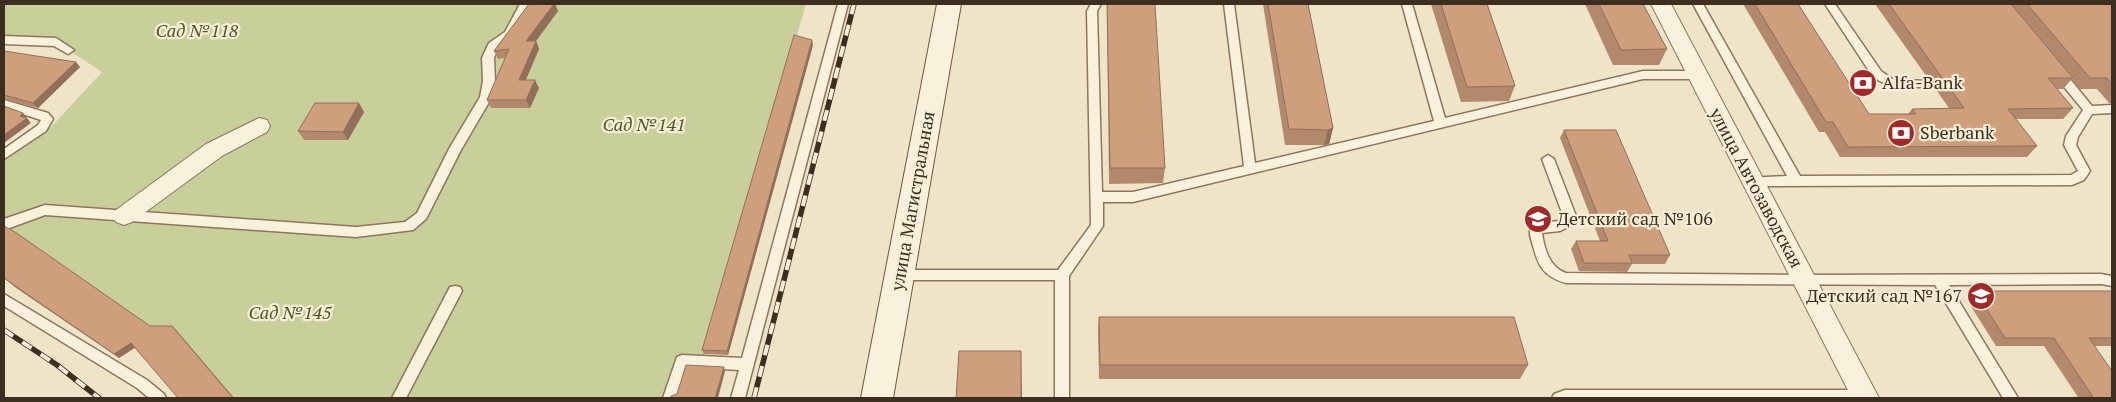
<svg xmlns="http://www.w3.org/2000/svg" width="2116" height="402" font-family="'PT Serif',serif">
<rect width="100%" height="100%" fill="#f0e4c8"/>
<path fill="#c9cf9b" d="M4 4H806L702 362 682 361 670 398H233L154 331 4 228V161L52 126 102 72 56 42 4 40Z"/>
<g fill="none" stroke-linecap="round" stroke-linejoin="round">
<g stroke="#8d765c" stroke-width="3">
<g id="lane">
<path d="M520 4H530L513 37 499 45 494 58 495 81 492 97 461 150 426 219 413 230 356 237 45 215 4 230V219L45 205 356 227 405 222 417 213 449 149 480 97 483 81 482 58 489 43 505 32Z"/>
<path d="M838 4H848L745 398H731L739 370 687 367 677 398H663L677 357 682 355 742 358Z"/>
<path d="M1091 4H1101L1097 11 1102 192H1133L1244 166 1224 4H1234L1255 163 1434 121 1402 4H1412L1445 118 1643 71H1698L1704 75 1698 79H1643L1133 202H1103V226L1069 276V398H1055V280H899L894 279 892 275 894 271 899 270H1058L1091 225 1087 11Z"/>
<path d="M1693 4H1703L1800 176 2071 175 2078 171 2064 145 2066 136 2083 110 2051 71 2057 67 2061 68 2092 106 2112 105V113L2092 114 2078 137 2076 145 2090 171 2084 180 2072 185 1753 186 1749 184 1747 181 1749 178 1787 176Z"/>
<path d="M1825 4H1835L1881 71 1892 79 1925 81 1927 84 1925 87H1890L1873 77Z"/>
<path d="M4 36 56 38 74 50 68 54 54 46 4 44Z"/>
<path d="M4 100 48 113 53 119 46 131 4 159V149L38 125 41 120 4 108Z"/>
<path d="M1548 155 1554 159 1576 216 1574 224 1560 231 1542 233C1544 248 1550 268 1566 273L1805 275 2101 274 2112 276V286L2101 284 1949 285 2018 398H2003L1935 285 1566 283C1538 275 1537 260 1530 235V231L1535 224 1558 221 1564 218 1542 159Z"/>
<path d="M455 286 460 287 462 291 406 398H392L450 287Z"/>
<path d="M4 294 147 380 164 394 166 398H149L137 388 4 306Z"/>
<path d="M1565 390H1865L1870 392 1872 396 1871 398H1552L1554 394Z"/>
</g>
</g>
<g stroke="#8d765c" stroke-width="2">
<g id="street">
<path d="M1651 4H1671L1879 398H1852Z"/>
<path d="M259 118 267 120 270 126 267 132 222 156 132 222 124 225 116 222 112 216 116 210 206 144Z"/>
</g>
</g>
<g stroke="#6f573f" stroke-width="2">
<path id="secondary" d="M937 4H961L893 398H861Z"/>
</g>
<use href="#lane" fill="#faf1dc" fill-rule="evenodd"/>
<use href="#street" fill="#faf1dc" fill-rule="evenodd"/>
<use href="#secondary" fill="#faf1dc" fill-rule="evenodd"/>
<g stroke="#3d2e20" stroke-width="5.5">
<g id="rail">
<path d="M4 330 57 365 99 398"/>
<path d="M754 398 854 4"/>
</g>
</g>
<use href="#rail" stroke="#f7eed8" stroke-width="4" stroke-dasharray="11" stroke-linecap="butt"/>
</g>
<g fill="#b2896c">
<path d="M529 4H555L558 11 536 41 539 49 526 80 539 88 530 108H491L487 100 505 58 498 59 494 51Z"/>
<path d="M1107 4 1165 168 1163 183 1109 184Z"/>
<path d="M1263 4H1308L1333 128 1329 144 1324 145H1285Z"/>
<path d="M1431 4H1487L1515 86 1509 101 1461 102Z"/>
<path d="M1585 4H1643L1667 49 1659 65H1613Z"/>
<path d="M1743 4H1798L1869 114H1908L1912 109 1949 108 1875 4H2112V104L2109 103 2097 89H2080L2072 79 2063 89H2057L2073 108 2063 119H2016L2037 146 2027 157H1840L1825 132H1819Z"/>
<path d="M813 45 728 355 704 354 702 350Z"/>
<path d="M4 51 80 67 38 108 4 99Z"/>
<path d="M364 112 348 140H304L298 131Z"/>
<path d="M1564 130 1670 255 1665 264H1632L1627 272 1579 271 1571 249 1576 241H1600L1560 138Z"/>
<path d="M4 226 150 326H172L177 331 135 348 119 358 16 288 4 278Z"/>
<path d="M1975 291H2112V346H2095L2112 398H2042L2078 397 2044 346H1996L1967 300Z"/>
<path d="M1099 317 1528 365 1520 379H1099L1098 331Z"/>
</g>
<g fill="#916f58">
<path d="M554 4H555L558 11 536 41 539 49 522 88 519 80 526 41Z"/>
<path d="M812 40 813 45 728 355 727 351Z"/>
<path d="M76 62 80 67 38 108 33 103Z"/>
<path d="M535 80 539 88 530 108 526 100Z"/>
<path d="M359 103 364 112 348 140 343 132Z"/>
<path d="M23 113 31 123 4 143V135Z"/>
<path d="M1333 128 1329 144 1324 145 1328 130Z"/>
<path d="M172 326 177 331 234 398H233Z"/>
<path d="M131 343 135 347 119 358 114 354Z"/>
<path d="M1021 351 1022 398H1021Z"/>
<path d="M724 367 725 371 718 398H715Z"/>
</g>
<g fill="#cf9f7d" stroke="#916f58">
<path d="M529 4H554L526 41H536L519 80H535L526 100H487L509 49 494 51Z"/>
<path d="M1107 4H1155L1165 168H1110Z"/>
<path d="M1268 4H1308L1333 128 1328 130 1289 129Z"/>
<path d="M1441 4H1487L1515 86 1467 87Z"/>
<path d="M1599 4H1643L1667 49 1621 50Z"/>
<path d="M1755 4H1798L1869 114H1916L1912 109 1964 108 1889 4H2011L2073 78H2048L2073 108 2008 109 2037 146 1848 147 1833 122H1826Z"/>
<path d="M2027 4H2112V85L2107 78H2090Z"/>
<path d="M794 35 812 40 727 351 702 350Z"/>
<path d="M4 51 76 62 33 103 4 95Z"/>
<path d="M315 103H359L343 132 298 131Z"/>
<path d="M4 106 23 113 20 116 27 118 4 135Z"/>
<path d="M1564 130H1616L1670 255H1629L1632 263H1584L1576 241H1608Z"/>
<path d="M4 226 15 232 150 326H172L233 398H178L131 343 114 354 11 283 4 278Z"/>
<path d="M1975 291H2112V338H2089L2112 371V398H2043L2093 397 2054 338H2005Z"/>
<path d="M1099 317H1514L1528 365H1100Z"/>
<path d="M959 351H1021V398H956Z"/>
<path d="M686 365 724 367 715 398H671V396L677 394Z"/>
</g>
<defs>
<g id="bank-disc" transform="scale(1.4375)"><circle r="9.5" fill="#9e2a2b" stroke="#f7eed8"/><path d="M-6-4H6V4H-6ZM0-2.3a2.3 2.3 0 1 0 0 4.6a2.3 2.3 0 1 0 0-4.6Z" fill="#fff"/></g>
<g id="school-disc" transform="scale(1.4375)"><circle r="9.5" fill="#9e2a2b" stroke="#f7eed8"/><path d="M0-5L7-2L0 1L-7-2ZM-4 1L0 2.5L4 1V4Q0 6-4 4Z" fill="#fff"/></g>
</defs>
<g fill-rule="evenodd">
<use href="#bank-disc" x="1863" y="83"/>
<use href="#bank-disc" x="1901" y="133"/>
<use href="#school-disc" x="1538" y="219"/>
<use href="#school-disc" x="1981" y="296"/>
</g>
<g text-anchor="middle" stroke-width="4.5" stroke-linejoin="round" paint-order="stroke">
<g font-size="18" font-style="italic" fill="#4d5a26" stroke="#f7eed8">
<text x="197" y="37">Сад №118</text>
<text x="644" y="131">Сад №141</text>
<text x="290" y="319">Сад №145</text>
</g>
<g font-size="18" fill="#3d2e20" stroke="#f7eed8" text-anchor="start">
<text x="1882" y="89">Alfa-Bank</text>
<text x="1920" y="139">Sberbank</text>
<text x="1557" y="225">Детский сад №106</text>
<text x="1962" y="302" text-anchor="end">Детский сад №167</text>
</g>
<g font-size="18" fill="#3d2e20" stroke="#f7eed8">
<text transform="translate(1756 188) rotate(62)" y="6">улица Автозаводская</text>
<text transform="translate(913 201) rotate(-80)" y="6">улица Магистральная</text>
</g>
</g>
<rect width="2116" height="402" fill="none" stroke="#3d2e20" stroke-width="10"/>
</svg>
